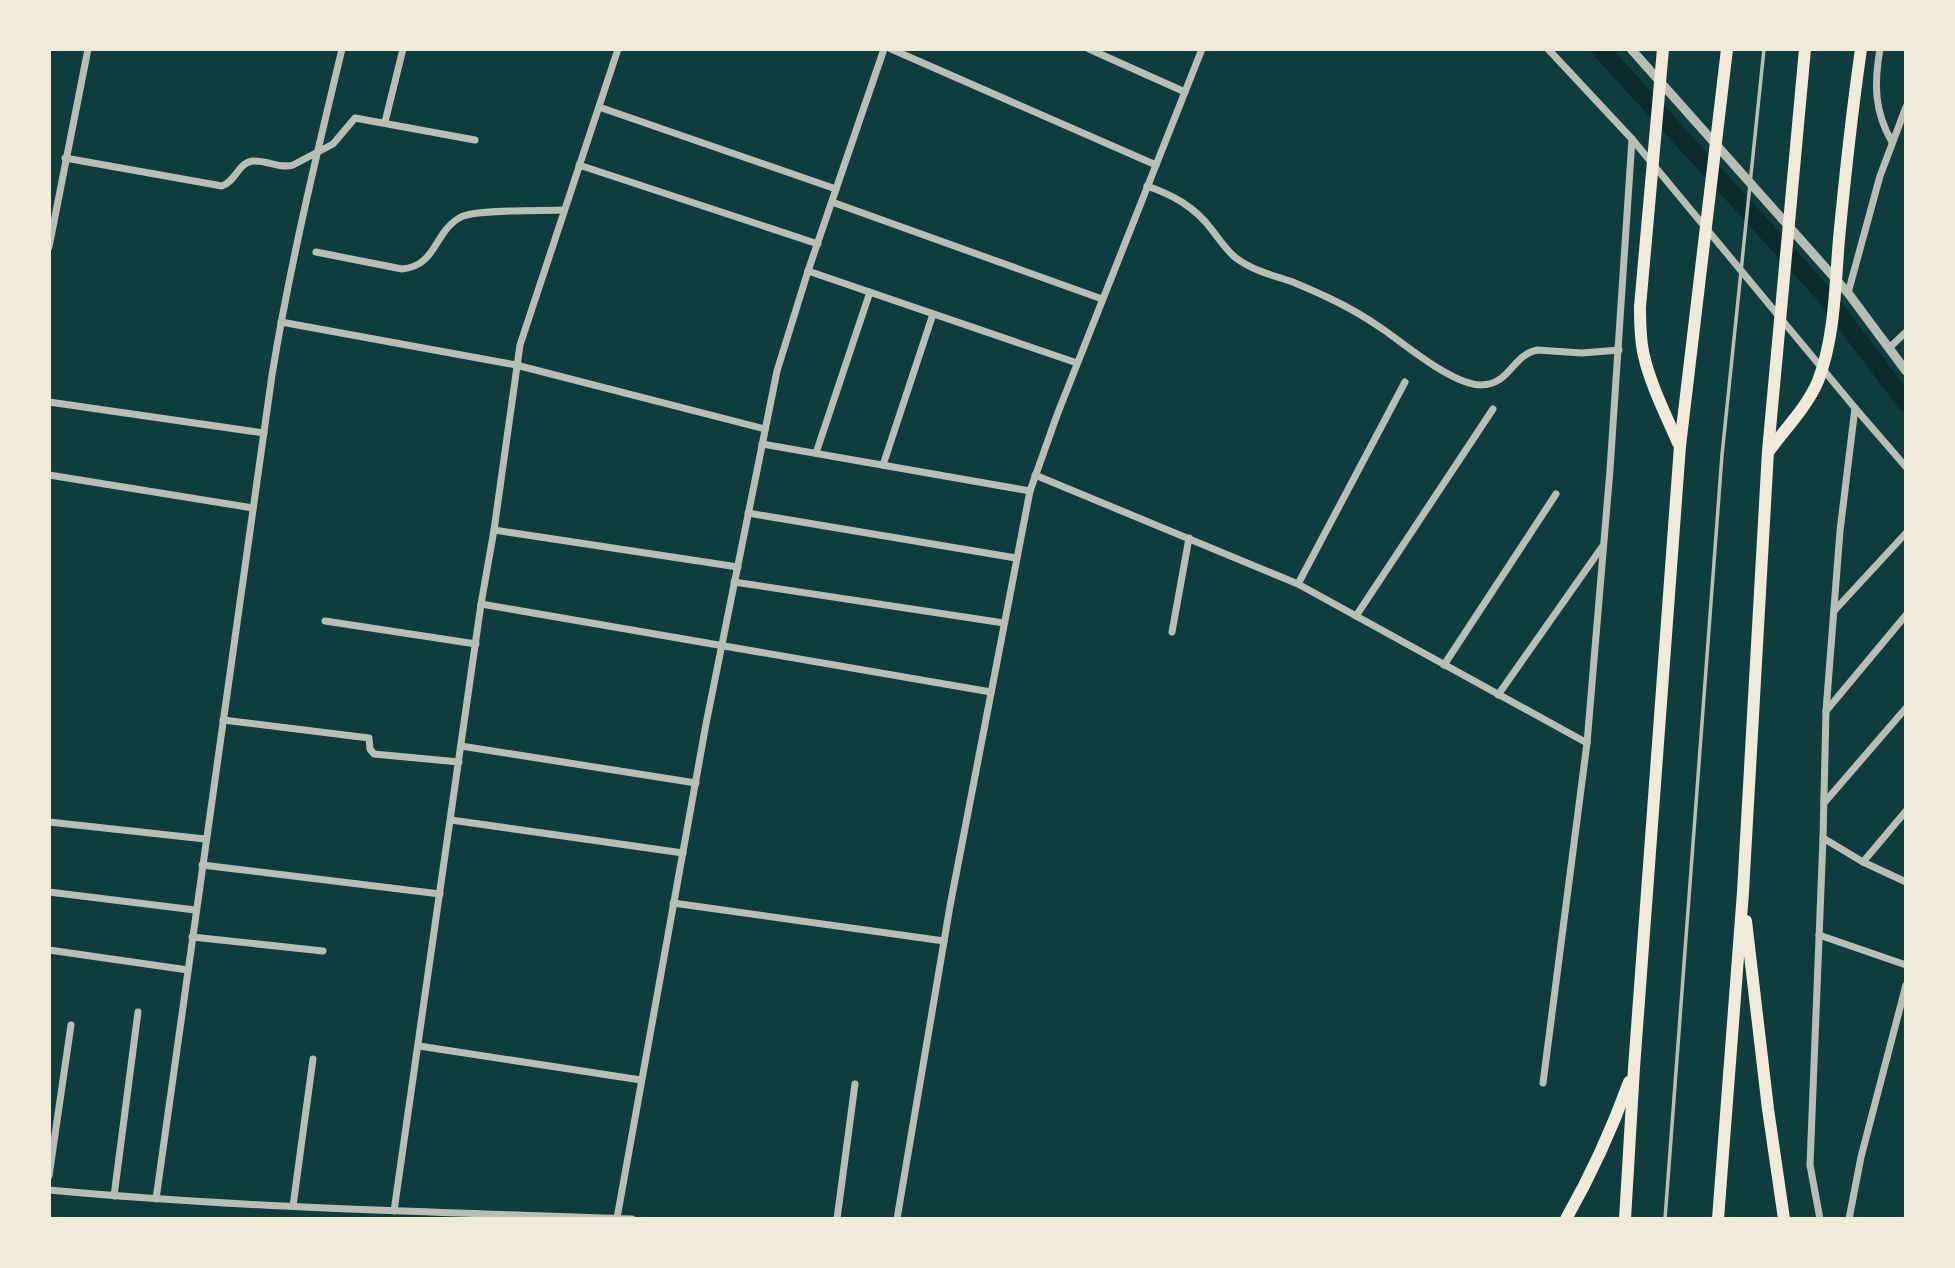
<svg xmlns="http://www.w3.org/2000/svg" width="1955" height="1268" font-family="Overpass,sans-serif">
<rect width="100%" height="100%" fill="#0f3d3e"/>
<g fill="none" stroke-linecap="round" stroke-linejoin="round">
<path stroke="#0a2a2b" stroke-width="18" d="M1600 49 1823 293 1906 403"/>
<path stroke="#b8beb3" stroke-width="3.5" d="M1665 1219 1722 455 1764 49"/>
<g stroke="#b8beb3" stroke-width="7">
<path d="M891 49 1156 165"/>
<path d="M1089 49 1185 92"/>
<path d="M1548 49 1632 139 1855 408 1906 467"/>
<path d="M1880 49C1874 83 1874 111 1892 142"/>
<path d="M599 107 836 189"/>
<path d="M385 122 403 49"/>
<path d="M65 158 222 186C235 182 239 162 253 161 267 160 280 169 293 165L333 144 355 118 475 140"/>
<path d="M579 165 818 244"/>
<path d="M1147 186C1173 195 1195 207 1212 230 1220 240 1226 250 1236 258 1252 270 1271 275 1290 281 1303 286 1316 292 1329 298 1348 307 1367 318 1384 330 1407 346 1453 385 1481 385 1510 385 1512 355 1537 350L1582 353 1619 350"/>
<path d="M832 202 1102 299"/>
<path d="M49 247 88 49"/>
<path d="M316 252 402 269C437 266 434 231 461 217 477 209 543 211 564 210"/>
<path d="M808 271 1077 363"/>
<path d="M1848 293 1880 176 1906 107"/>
<path d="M281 322 516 365 765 429"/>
<path d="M1889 348 1906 332"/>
<path d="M49 402 264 433"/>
<path d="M762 444 1030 491"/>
<path d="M816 453 870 292"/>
<path d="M883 465 933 314"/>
<path d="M49 475 253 508"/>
<path d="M1035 475 1298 584 1587 743"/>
<path d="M748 513 1016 558"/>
<path d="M494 530 738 567"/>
<path d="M734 582 1004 623"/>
<path d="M1298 584 1405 382"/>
<path d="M481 604 991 692"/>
<path d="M1834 611 1906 533"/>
<path d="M1356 616 1493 409"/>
<path d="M325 621 476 644"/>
<path d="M1172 632 1189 538"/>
<path d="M1444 665 1556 494"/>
<path d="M1498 695 1602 547"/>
<path d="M1826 711 1906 615"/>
<path d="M223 720 369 738 370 749 374 754 459 762"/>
<path d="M461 746 696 783"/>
<path d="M1824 803 1906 708"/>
<path d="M451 820 683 853"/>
<path d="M49 822 205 839"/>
<path d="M1823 838 1863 862 1906 882"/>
<path d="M1863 862 1906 811"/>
<path d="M202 865 440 894"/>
<path d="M49 892 195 910"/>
<path d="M673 903 944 941"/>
<path d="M1819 935 1906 965"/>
<path d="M192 937 323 951"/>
<path d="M49 950 188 970"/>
<path d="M419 1046 641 1080"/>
<path d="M1543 1083 1587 743 1610 470 1632 139"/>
<path d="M49 1176 71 1025"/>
<path d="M49 1190C243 1208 437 1212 632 1219"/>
<path d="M114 1196 138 1012"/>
<path d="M156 1199 272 375C290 265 316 157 342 49"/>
<path d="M293 1206 313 1059"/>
<path d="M394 1211 481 604 494 530 520 345 618 49"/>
<path d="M617 1218 706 724 777 371 808 271 884 49"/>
<path d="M837 1219 855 1084"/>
<path d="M897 1219 950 906 1030 491 1057 415 1202 49"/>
<path d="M1820 1219 1810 1165 1823 838 1826 711 1840 531 1855 408"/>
<path d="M1849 1219 1861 1157 1906 985"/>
</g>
<path stroke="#b8beb3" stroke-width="9" d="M1631 49 1848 293 1906 371"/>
<g stroke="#f1e9da" stroke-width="12">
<path d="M1663 49 1640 307C1640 323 1640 340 1644 356 1651 386 1666 415 1678 443"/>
<path d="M1769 451C1785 429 1807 407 1818 381 1835 337 1835 286 1839 239 1845 176 1852 112 1861 49"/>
<path d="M1746 921 1768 1109 1784 1219"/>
<path d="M1566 1219C1591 1175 1612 1129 1629 1082"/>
<path d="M1625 1219 1634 1068 1680 446 1727 49"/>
<path d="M1718 1219 1743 892 1768 451 1805 49"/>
</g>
</g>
<rect width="1955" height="1268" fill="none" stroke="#f1e9da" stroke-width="102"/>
</svg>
